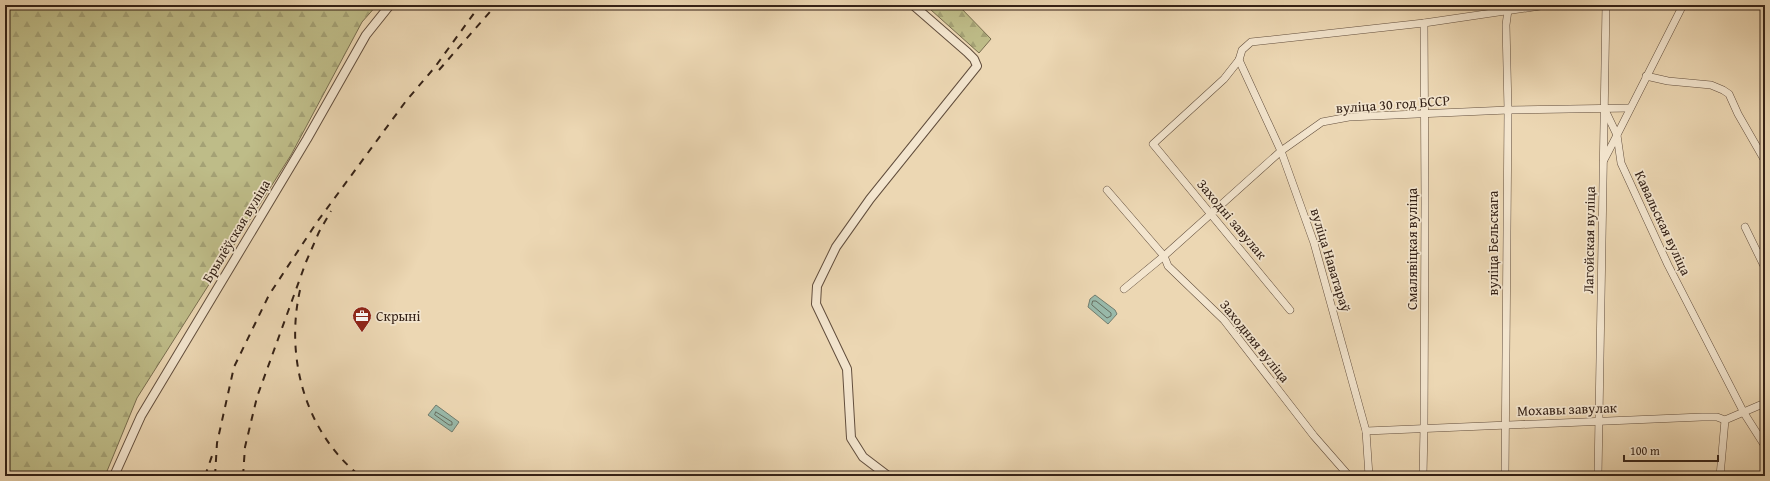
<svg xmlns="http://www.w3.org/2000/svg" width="1770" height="481" font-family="'Gentium Book Plus',serif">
<defs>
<pattern id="forest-firs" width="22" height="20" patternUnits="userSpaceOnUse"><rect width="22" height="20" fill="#bebc88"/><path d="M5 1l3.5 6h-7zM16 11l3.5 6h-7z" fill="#a4a175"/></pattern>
</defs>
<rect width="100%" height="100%" fill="#ecd7b3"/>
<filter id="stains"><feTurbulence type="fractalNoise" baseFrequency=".005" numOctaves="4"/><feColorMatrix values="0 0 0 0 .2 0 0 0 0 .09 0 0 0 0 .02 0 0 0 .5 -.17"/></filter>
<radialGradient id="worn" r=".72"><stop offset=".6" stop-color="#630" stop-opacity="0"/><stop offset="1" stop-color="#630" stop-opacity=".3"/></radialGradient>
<g fill="url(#forest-firs)" stroke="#796e4f">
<path d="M5 5H377L362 22 291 155 137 398 105 476H5Z"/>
<path d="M934 5H958L991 39 979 53 931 10Z"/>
</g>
<g fill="#99baab" stroke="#717d6f">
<path d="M1095 295 1115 310 1117 314 1108 324 1088 307 1090 299Z"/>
<path d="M436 405 459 422 452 432 428 415Z"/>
</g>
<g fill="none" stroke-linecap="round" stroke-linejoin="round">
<g stroke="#666e60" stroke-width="1">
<path d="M1093 301H1096L1111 313V316L1107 318 1092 305Z"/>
<path d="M436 412 452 422V425H449L435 415Z"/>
</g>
<g stroke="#624e3d" stroke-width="8">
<g id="minor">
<path d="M1683 5 1617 135 1621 163 1668 265 1744 413 1765 446"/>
<path d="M1239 60 1281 151 1314 243 1366 431 1369 476"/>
<path d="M1646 76 1668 81 1711 85 1723 90 1729 94 1738 114 1765 161"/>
<path d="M1604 160 1617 135 1605 110"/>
<path d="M1107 190 1164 256 1168 266 1224 320 1314 436 1349 476"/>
<path d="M1745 227 1765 268"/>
<path d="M1124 289 1164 256 1281 151 1322 122 1349 117 1508 110 1630 108"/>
<path d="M1290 310 1153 144 1224 79 1239 60 1242 50 1251 42 1424 23 1547 5"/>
<path d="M1366 431 1702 417H1717L1725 420 1765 403"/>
<path d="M1423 476 1424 427 1425 203 1424 23"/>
<path d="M1505 476 1508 110 1506 25 1508 10"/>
<path d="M1598 476 1606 5"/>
<path d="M1720 476 1725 420"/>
</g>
</g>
<g stroke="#624e3d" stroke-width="10">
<g id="tertiary">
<path d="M114 476 141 416 307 139 366 35 390 5"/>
<path d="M888 476 863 457 851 438 847 369 816 304 817 286 836 247 870 199 977 66 974 59 967 52 913 5"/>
</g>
</g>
<use href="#minor" stroke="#f3e5ce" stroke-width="7"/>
<use href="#tertiary" stroke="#f3e5ce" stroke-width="8"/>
<g stroke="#342116" stroke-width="2" stroke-dasharray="7 7" stroke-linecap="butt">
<path d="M439 70 496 5"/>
<path d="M300 290C287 348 300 412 340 457 346 464 353 470 360 476"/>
<path d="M205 476 213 453"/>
<path d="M215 476 217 443 234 367 269 295 317 222 406 101 435 67 480 5"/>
<path d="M243 476 245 447 257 397 306 262 319 232 331 211"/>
</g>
</g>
<defs>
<g id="office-pin" transform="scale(1)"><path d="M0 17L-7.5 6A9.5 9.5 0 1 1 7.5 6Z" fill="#8f2418" stroke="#f3e5ce"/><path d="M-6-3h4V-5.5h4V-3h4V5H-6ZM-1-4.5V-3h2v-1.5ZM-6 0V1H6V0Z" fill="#fff"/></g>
</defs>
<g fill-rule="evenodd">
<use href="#office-pin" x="362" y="316"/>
</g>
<g text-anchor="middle" stroke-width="3.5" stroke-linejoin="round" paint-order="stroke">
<g font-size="14" fill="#342116" stroke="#f3e5ce">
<text transform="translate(1393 104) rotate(-4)" y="5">вуліца 30 год БССР</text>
<text transform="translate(1232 219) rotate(50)" y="5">Заходні завулак</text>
<text transform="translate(1663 223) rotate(65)" y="5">Кавальская вуліца</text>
<text transform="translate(236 231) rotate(-59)" y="5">Брылёўская вуліца</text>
<text transform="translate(1589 240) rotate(-89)" y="5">Лагойская вуліца</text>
<text transform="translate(1493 243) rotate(-90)" y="5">вуліца Бельскага</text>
<text transform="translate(1412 249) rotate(-90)" y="5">Смалявіцкая вуліца</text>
<text transform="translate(1331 260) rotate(73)" y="5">вуліца Наватараў</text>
<text transform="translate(1255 341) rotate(51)" y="5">Заходняя вуліца</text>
<text transform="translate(1567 409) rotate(-2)" y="5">Мохавы завулак</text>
</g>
<g font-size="14" fill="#342116" stroke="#f3e5ce" text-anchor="start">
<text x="376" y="321">Скрыні</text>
</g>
</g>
<rect width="1770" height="481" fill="none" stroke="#ecd7b3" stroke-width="20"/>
<rect x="6" y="6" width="1758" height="469" fill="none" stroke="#342116" stroke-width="2"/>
<rect x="10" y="10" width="1750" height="461" fill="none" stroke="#342116"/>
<path d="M1624 455v6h94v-6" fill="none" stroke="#342116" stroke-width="2"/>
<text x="1630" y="455" font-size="12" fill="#342116" stroke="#f3e5ce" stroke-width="3" paint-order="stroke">100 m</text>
<rect width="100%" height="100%" filter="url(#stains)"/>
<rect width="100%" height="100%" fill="url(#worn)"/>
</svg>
